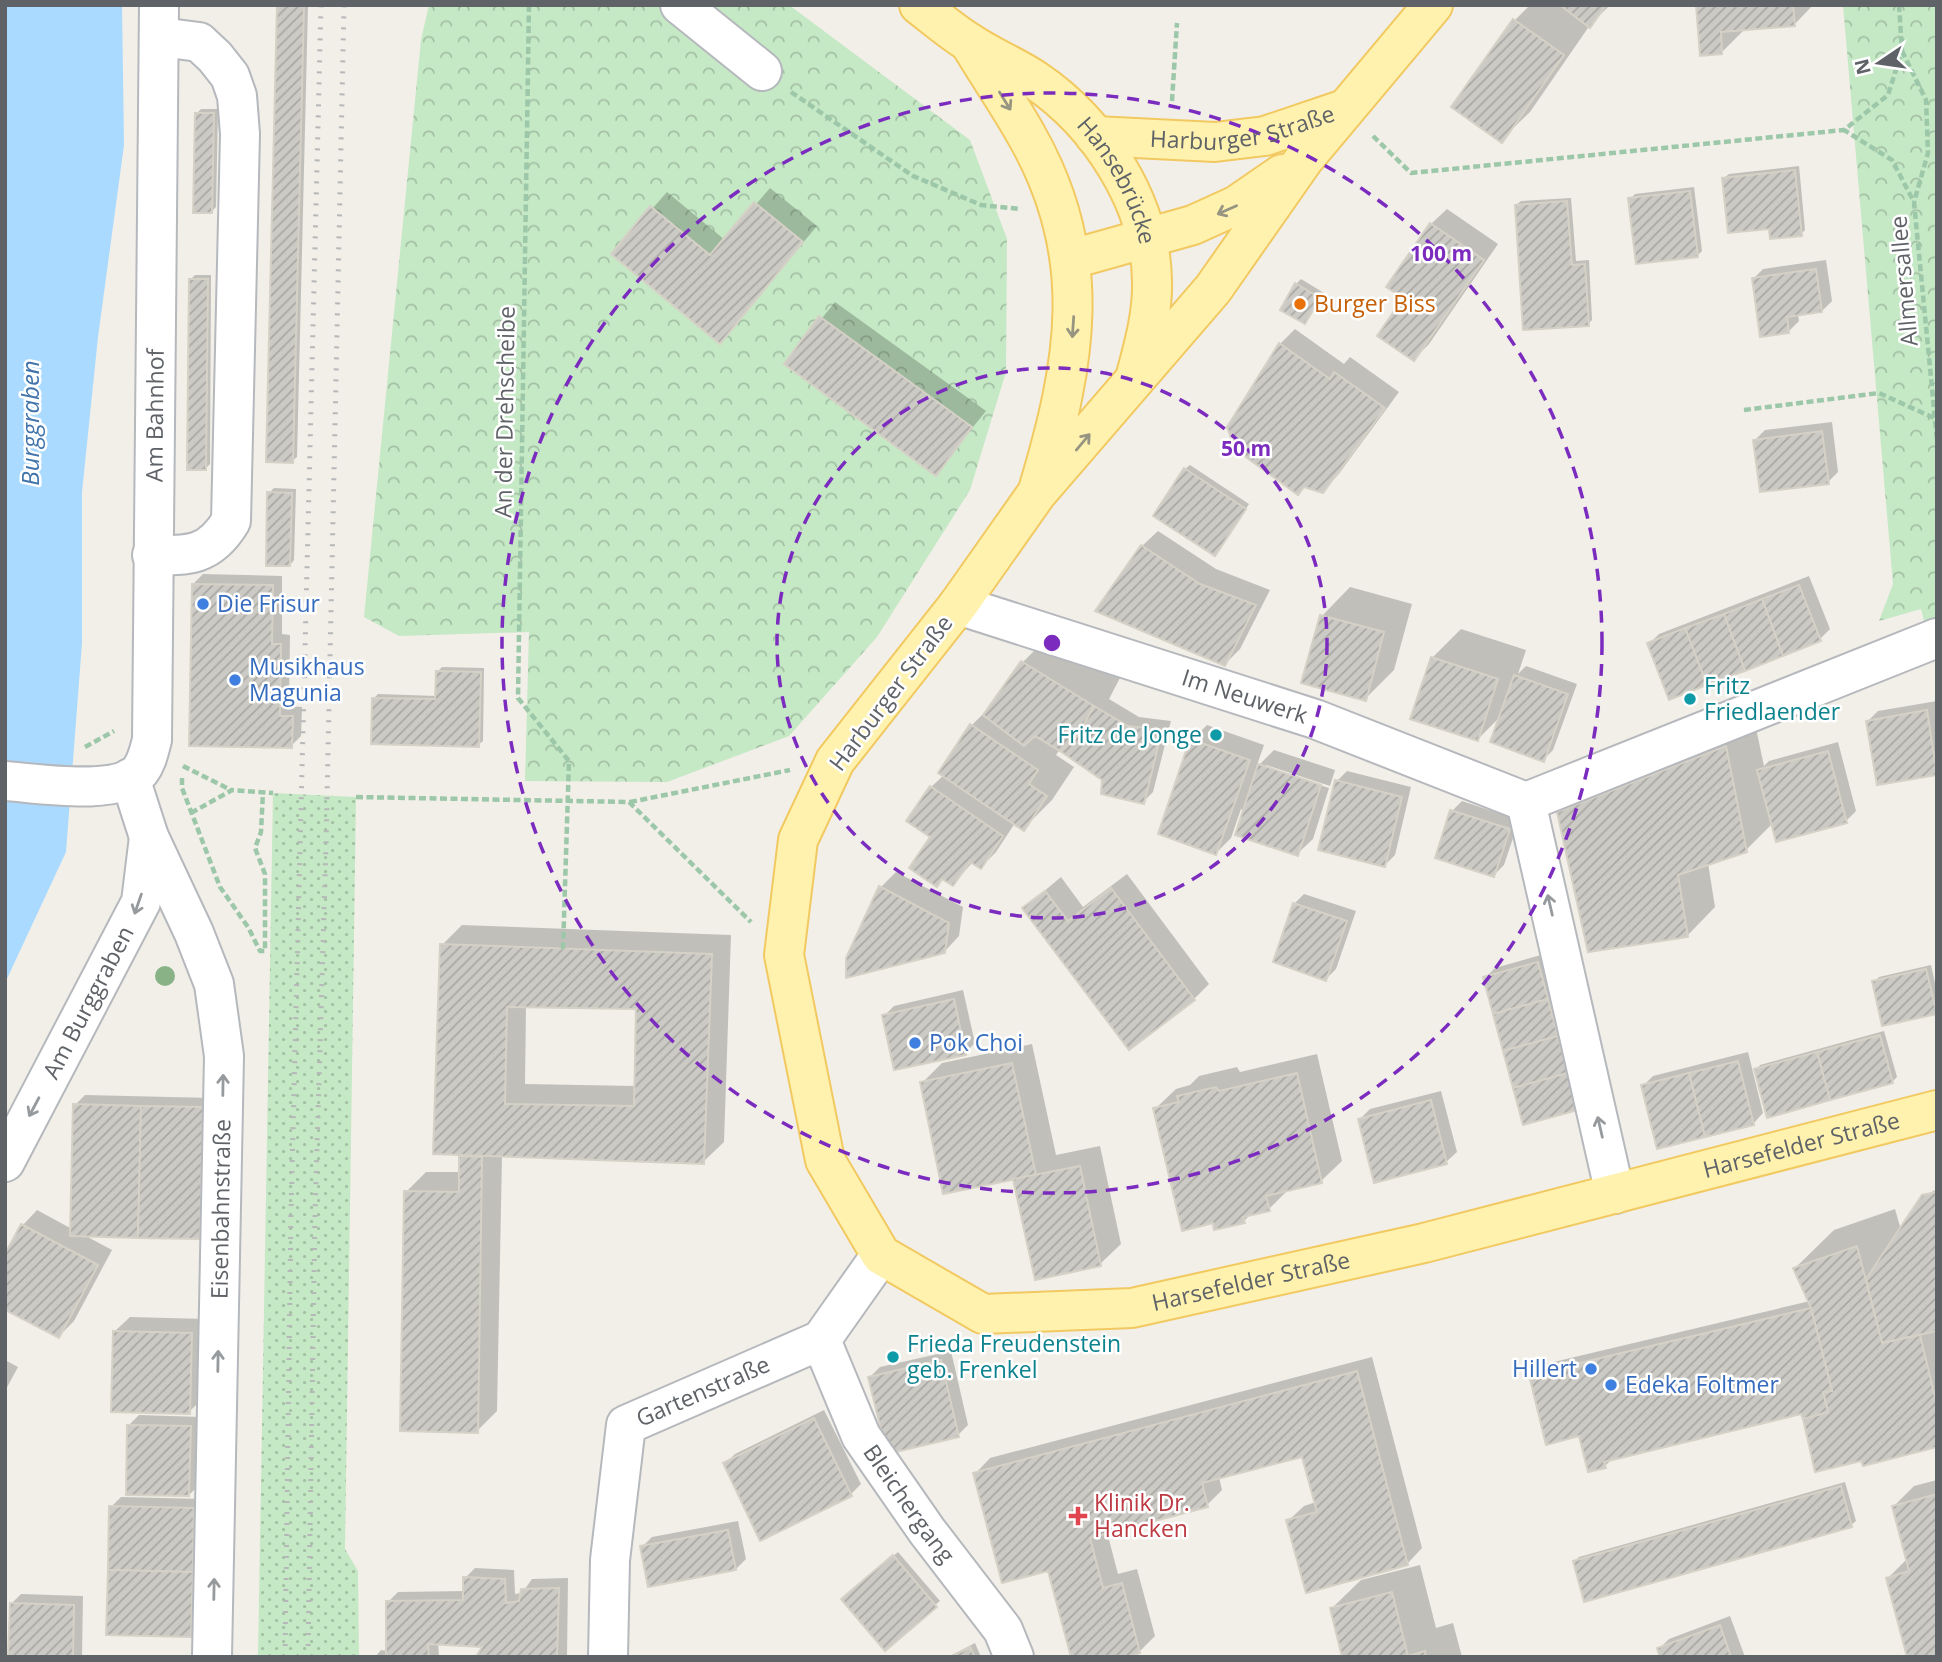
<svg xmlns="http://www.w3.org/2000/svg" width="1942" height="1662" font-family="'Open Sans',sans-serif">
<defs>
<pattern id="grass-dots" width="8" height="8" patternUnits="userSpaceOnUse" patternTransform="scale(1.75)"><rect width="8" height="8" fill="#c5e8c5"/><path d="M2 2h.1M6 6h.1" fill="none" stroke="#a3c0a4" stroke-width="1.8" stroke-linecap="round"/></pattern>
<pattern id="forest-crowns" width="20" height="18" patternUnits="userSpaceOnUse" patternTransform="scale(1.75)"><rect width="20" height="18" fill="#c5e8c5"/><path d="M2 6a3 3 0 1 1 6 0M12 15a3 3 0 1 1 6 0" fill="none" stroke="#a3c0a4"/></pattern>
<pattern id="building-hatch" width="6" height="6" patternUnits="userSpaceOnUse" patternTransform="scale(1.75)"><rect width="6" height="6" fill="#cccac5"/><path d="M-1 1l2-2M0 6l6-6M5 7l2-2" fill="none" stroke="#a9a8a4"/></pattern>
</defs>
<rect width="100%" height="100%" fill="#f1efe8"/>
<path fill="url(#grass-dots)" d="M273 793 356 797 345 1549 358 1571 359 1657H258Z"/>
<g fill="url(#forest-crowns)">
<path d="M429 5H789L970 140 1007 239 1006 372 970 490 877 637 789 736 667 782 525 781 529 632 399 636 364 617 421 40Z"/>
<path d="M1843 5H1937V619L1925 624 1921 609 1879 621 1893 584Z"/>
</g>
<path fill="#aadaff" d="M5 5H122L124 145 98 337 82 492V643L66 852 5 983Z"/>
<g fill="#0003" fill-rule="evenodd">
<path d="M279 5H308L297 457 292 461Z"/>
<path d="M1530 5H1610L1590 25 1530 112 1501 140 1515 20Z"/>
<path d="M1698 5H1813L1795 24 1746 28 1721 53Z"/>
<path d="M201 109H218L216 207 211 212 197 113Z"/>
<path d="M1799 166 1805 230 1801 234 1770 227 1724 178 1729 174Z"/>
<path d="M1694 187 1702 251 1697 256 1630 199 1635 194Z"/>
<path d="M770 188 817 226 720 341 613 253 667 192 725 240Z"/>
<path d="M1571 198 1576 261 1589 260 1592 320 1588 324 1516 205 1521 201Z"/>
<path d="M1447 209 1498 244 1429 344 1414 359 1405 298 1389 286 1431 224Z"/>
<path d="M1826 260 1832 301 1822 311 1798 314 1799 321 1789 331 1753 279 1763 269Z"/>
<path d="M195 275H211L210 464 206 468 190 280Z"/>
<path d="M1301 279 1324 293 1304 322 1296 284Z"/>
<path d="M835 302 986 411 936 473 786 363Z"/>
<path d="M1295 329 1344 364 1350 357 1399 392 1338 475 1322 491 1305 485 1280 344Z"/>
<path d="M1832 422 1838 472 1828 482 1755 440 1765 430Z"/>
<path d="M1190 465 1249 504 1219 550 1185 469Z"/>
<path d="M274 488 296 489 294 560 290 565 269 493Z"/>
<path d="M1158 531 1216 569 1270 590 1240 649 1225 664 1097 610 1142 546Z"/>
<path d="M203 574 282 576V634L290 635 289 706 302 707 301 736 291 746 193 584Z"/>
<path d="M1809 576 1830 629 1820 639 1649 644 1659 634Z"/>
<path d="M1350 587 1412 604 1394 670 1365 699 1322 616Z"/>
<path d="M1461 629 1526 650 1518 674 1526 666 1577 684 1553 750 1543 760 1502 715 1478 739 1432 658Z"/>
<path d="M1051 634 1121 676 1109 699 1139 717 1171 721 1153 792 1143 802 1060 749 1056 755 1074 767 1052 800 1024 828 1015 823 996 852 981 867 973 862 953 884 943 878 937 884 931 787 944 775 971 726 993 704 1022 663Z"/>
<path d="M442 667 484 668 483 741 478 745 373 699 378 694 437 696V672Z"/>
<path d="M1937 701V774L1868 721 1878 711Z"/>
<path d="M1754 719 1764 766 1769 761 1838 742 1856 811 1846 821 1773 823 1746 850 1708 863 1715 907 1687 936 1559 813 1588 784Z"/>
<path d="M1207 725 1264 745 1256 768 1274 750 1335 770 1330 786 1266 765V768L1329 788 1313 839 1297 854 1241 809 1231 838 1216 853 1192 740Z"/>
<path d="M1347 771 1411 787 1395 855 1385 865 1337 781Z"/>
<path d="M1462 801 1519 820 1504 865 1494 875 1452 811Z"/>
<path d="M896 872 963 907 959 936 944 952 881 887Z"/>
<path d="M1127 874 1209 984 1194 999 1024 908 1061 877 1083 907Z"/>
<path d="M1304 894 1356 911 1336 969 1326 979 1294 904Z"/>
<path d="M462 925 731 935 724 1142 703 1162 502 1156 497 1411 477 1431 406 1192 426 1172H461L442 945ZM526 1005 638 1007 636 1086 525 1084Z"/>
<path d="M1548 953 1587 1098 1485 978 1495 968Z"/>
<path d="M1931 965 1937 992 1936 1013 1874 982 1879 977Z"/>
<path d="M963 990 975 1043 965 1053 884 1016 894 1006Z"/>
<path d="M1884 1031 1897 1077 1892 1082 1756 1070 1760 1065Z"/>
<path d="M1032 1044 1056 1155 1100 1146 1121 1244 1100 1264 922 1083 942 1063Z"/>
<path d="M1748 1052 1763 1113 1753 1124 1643 1086 1653 1076Z"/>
<path d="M1317 1054 1342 1161 1321 1181 1289 1189 1269 1209 1252 1213 1244 1221 1155 1109 1176 1089 1190 1085 1199 1076 1237 1067 1240 1072Z"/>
<path d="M1441 1091 1457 1152 1446 1162 1360 1119 1370 1109Z"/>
<path d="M85 1095 212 1098 210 1227 200 1237 84 1235 112 1250 74 1321 59 1336 22 1226 37 1210 72 1229 75 1105Z"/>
<path d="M1937 1189V1446L1862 1459 1802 1412 1614 1457 1605 1466 1531 1375 1541 1365 1810 1301 1795 1268 1834 1230 1895 1209 1901 1230 1924 1196Z"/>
<path d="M130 1317 206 1319 204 1397 189 1412 114 1332Z"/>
<path d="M951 1351 968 1425 958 1435 870 1377 880 1367Z"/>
<path d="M1372 1357 1422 1548 1407 1564 1288 1521 1304 1506 1316 1502 1303 1454 1219 1477 1222 1490 1207 1505 1107 1532 1118 1574 1137 1569 1155 1636 1139 1652 1050 1569 975 1474 990 1458Z"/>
<path d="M5 1360 18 1367 5 1391Z"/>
<path d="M824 1410 861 1484 851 1494 725 1464 735 1454Z"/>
<path d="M139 1415 201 1417 199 1485 189 1495 129 1425Z"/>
<path d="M1937 1480V1657L1888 1578 1908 1558 1894 1506 1914 1486Z"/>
<path d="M1845 1482 1856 1521 1851 1525 1574 1562 1579 1557Z"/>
<path d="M121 1497 204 1499 201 1625 191 1635 111 1507Z"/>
<path d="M738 1521 746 1559 736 1569 642 1547 652 1537Z"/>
<path d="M898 1552 940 1601 935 1605 847 1595Z"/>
<path d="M1420 1565 1436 1628 1453 1623 1462 1657H1344L1332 1608 1361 1580Z"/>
<path d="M475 1568 514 1570 515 1594 522 1593 532 1579 568 1578 567 1657H480L484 1646 438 1643 439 1657H375L381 1650 387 1651 388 1602 398 1592 465 1591V1578Z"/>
<path d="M21 1594 83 1596 82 1657H10L11 1604Z"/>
<path d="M1730 1616 1745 1657H1662L1659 1649 1669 1639Z"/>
<path d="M975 1643 981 1657H948Z"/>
</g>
<g fill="url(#building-hatch)" stroke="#d6d1c6" stroke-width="2" fill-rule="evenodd">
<path d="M277 5H304L293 463 266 462Z"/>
<path d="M1560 5H1606L1590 28Z"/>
<path d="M1696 5H1793L1795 26 1721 32 1722 54 1700 56Z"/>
<path d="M1513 19 1564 55 1502 143 1451 107Z"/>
<path d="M195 113H214L212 213H193Z"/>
<path d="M1795 170 1802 236 1770 239 1769 229 1728 233 1722 178Z"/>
<path d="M1690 191 1698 257 1636 264 1628 198Z"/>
<path d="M1567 201 1572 265 1585 264 1589 326 1523 330 1515 205Z"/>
<path d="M754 202 803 242 720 344 611 254 650 206 710 255Z"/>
<path d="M1430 223 1484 260 1414 361 1377 336 1403 298 1386 287Z"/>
<path d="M1816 269 1822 312 1787 317 1789 333 1760 337 1752 278Z"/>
<path d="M189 279H208L206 470H187Z"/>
<path d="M1295 283 1320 298 1305 324 1280 310Z"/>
<path d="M819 316 972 427 936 476 784 364Z"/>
<path d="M1279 343 1330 379 1334 372 1385 408 1323 493 1304 487 1298 495 1235 449 1227 427Z"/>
<path d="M1822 431 1829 484 1760 492 1753 440Z"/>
<path d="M1184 468 1246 509 1215 556 1153 516Z"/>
<path d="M267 492 292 493 290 566H266Z"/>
<path d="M1141 545 1200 584 1256 605 1225 666 1095 611Z"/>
<path d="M192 584 273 585 272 644H281L280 716H293L292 748 189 746Z"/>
<path d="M1799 585 1821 641 1783 656 1762 599Z"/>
<path d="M1762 599 1783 656 1745 671 1724 614Z"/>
<path d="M1724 614 1745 671 1707 685 1685 628Z"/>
<path d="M1320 615 1384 632 1366 701 1301 683Z"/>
<path d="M1685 628 1707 685 1669 700 1647 643Z"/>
<path d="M1431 657 1498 679 1478 741 1410 719Z"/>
<path d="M1021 661 1094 706 1078 735 1060 751 1035 736 1024 746 983 715Z"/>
<path d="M436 671 481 672 479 747 371 744 372 698 435 699Z"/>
<path d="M1514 675 1568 694 1544 762 1490 742Z"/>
<path d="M1094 706 1128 726 1162 730 1144 804 1101 794 1102 780 1060 751 1078 735Z"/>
<path d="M1927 710 1937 775 1877 785 1866 721Z"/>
<path d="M970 724 1038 770 1029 784 1047 796 1024 831 938 773Z"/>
<path d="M1190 739 1250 760 1216 855 1158 834Z"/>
<path d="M1726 746 1747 852 1678 875 1688 937 1588 952 1557 812Z"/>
<path d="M1828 751 1847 823 1776 842 1757 770Z"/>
<path d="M1258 764 1321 785 1298 856 1235 835Z"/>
<path d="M1335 780 1402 797 1385 867 1318 850Z"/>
<path d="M930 786 1003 836 981 869 970 862 953 886 942 879 937 887 909 868 930 837 906 821Z"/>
<path d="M1450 810 1510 829 1494 877 1435 858Z"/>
<path d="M879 886 949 923 945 953 846 978V958Z"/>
<path d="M1111 888 1195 1000 1129 1050 1022 908 1045 891 1068 921Z"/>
<path d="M1293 903 1347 921 1326 981 1273 962Z"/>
<path d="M440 944 712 954 704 1164 433 1154ZM507 1007 636 1009 634 1106 505 1104Z"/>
<path d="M1538 962 1548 999 1493 1014 1483 977Z"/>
<path d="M1926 969 1937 1014 1882 1026 1872 981Z"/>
<path d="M954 999 966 1055 894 1070 882 1015Z"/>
<path d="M1548 999 1558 1036 1503 1051 1493 1014Z"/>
<path d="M1880 1035 1893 1083 1830 1100 1817 1052Z"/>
<path d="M1558 1036 1568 1073 1513 1088 1503 1051Z"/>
<path d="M1817 1052 1830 1100 1767 1118 1754 1069Z"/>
<path d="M1738 1061 1754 1125 1705 1137 1689 1073Z"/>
<path d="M1012 1063 1036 1175 943 1194 920 1082Z"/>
<path d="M1297 1073 1322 1183 1266 1196 1270 1211 1243 1217 1245 1223 1214 1230 1213 1223 1182 1231 1153 1108 1179 1102 1177 1096 1216 1087 1219 1091Z"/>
<path d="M1568 1073 1578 1110 1523 1125 1513 1088Z"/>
<path d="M1689 1073 1705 1137 1657 1149 1641 1085Z"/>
<path d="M1431 1100 1447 1164 1374 1183 1358 1119Z"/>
<path d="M73 1104 141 1106 138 1238 70 1236Z"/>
<path d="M141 1106 203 1107 200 1239 138 1238Z"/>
<path d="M459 1156 482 1157 478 1433 400 1431 404 1191 459 1192Z"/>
<path d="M1080 1166 1101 1266 1035 1280 1013 1179Z"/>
<path d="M1937 1192V1331L1882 1343 1866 1279 1922 1195Z"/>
<path d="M21 1224 98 1265 59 1338 5 1310V1254Z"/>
<path d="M1857 1246 1882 1343 1920 1335 1937 1405V1447L1863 1466 1861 1461 1815 1472 1803 1419 1828 1412 1823 1392 1832 1391 1811 1308 1793 1268Z"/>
<path d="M1811 1308 1832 1391 1823 1392 1828 1412 1803 1419 1801 1414 1604 1462 1606 1468 1588 1472 1579 1436 1546 1445 1529 1375Z"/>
<path d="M113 1331 192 1333 190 1414 111 1412Z"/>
<path d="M941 1360 959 1437 887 1454 868 1377Z"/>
<path d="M1357 1371 1408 1565 1306 1593 1286 1520 1317 1512 1302 1457 1202 1483 1208 1507 1090 1538 1103 1588 1122 1583 1140 1653 1127 1657H1071L1048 1571 1002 1583 973 1473Z"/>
<path d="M814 1418 852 1496 760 1541 723 1463Z"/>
<path d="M127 1425 191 1426 189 1496 126 1495Z"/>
<path d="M1841 1486 1852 1527 1584 1602 1573 1561Z"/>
<path d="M1937 1494V1657H1907L1886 1578 1909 1571 1892 1506Z"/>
<path d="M109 1506 194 1508 193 1572 108 1570Z"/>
<path d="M728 1530 736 1570 648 1587 640 1546Z"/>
<path d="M893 1555 937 1607 885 1651 841 1599Z"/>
<path d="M108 1570 193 1572 191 1637 106 1635Z"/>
<path d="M463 1577 505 1579 506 1603 519 1601 521 1589 559 1588 557 1657H476L482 1647 428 1644 429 1657H386V1601L463 1600Z"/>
<path d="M1392 1592 1408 1656 1425 1651 1426 1657H1342L1330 1608Z"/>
<path d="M10 1603 74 1605 73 1657H8Z"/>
<path d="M1720 1625 1731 1657H1660L1657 1648Z"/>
<path d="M970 1647 975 1657H950Z"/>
</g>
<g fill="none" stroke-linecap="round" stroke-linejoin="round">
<g stroke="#b5b8bc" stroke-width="42">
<g id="minor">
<path d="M680 5 762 71"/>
<path d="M152 555C189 556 210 556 231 521L240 134 237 96 230 76 215 57 199 42 160 37"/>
<path id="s1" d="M958 605 1315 719 1526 802 1937 638"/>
<path d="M130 778 149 837 194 933 214 984 224 1056 212 1657"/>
<path id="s2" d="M5 781C37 783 118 797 140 771 147 762 149 751 152 740L159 5"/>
<path d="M1526 802 1615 1194"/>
<path id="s3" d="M5 1162 141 902 149 837"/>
<path id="s4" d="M821 1340 861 1436 927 1531 1003 1630 1014 1657"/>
<path id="s5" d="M608 1657 610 1560 626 1425 821 1340 881 1255"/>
</g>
</g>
<g stroke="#f2c960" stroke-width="42">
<g id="major">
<path id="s6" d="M919 5C936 18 952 32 970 43 991 57 1014 66 1035 80 1099 123 1151 203 1152 281 1153 313 1144 345 1136 375"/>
<path id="s7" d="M1433 5 1304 159 1213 289 1037 493 958 605 835 761 798 840 784 955 825 1160 881 1255 983 1314 1132 1308 1424 1243 1937 1110"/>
<path d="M972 47C990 77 1011 107 1028 138 1095 257 1076 363 1039 487"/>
<path id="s8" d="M1095 136 1215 142 1265 136 1345 109"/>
<path d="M1072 259 1193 225 1237 205 1282 174"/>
</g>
</g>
<g stroke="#9cc7a9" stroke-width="4.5" stroke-dasharray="7 3.5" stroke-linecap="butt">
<path d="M529 5 518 698 569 761 563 949"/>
<path d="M1899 5 1902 51 1888 95 1844 130 1892 160 1914 202 1937 440"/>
<path d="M1902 51 1926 100 1928 153 1914 202"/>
<path d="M791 92 913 176 981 205 1020 209"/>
<path d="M1172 101 1177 23"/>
<path d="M1373 136 1411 173 1844 130"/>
<path d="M1744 410 1879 393 1934 418"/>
<path d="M85 747 114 731"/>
<path d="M183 766 231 790"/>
<path d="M182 778V788L220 887 248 927 260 951H265V874L255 848 261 832 263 792"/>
<path d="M356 797 629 802 751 922"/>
<path d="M630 802 790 770"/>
<path d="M191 813 232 790 273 793"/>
</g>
<use href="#minor" stroke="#fff" stroke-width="38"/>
<use href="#major" stroke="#fff2af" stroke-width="38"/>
<g stroke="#b6b7b8" stroke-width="5" stroke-dasharray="2 9" stroke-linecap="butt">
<path d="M285 1657 291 1212 321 5"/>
<path d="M308 1657 315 1215 326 845 344 5"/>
</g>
</g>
<circle fill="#89b387" cx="165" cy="976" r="10"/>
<defs><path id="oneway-shaft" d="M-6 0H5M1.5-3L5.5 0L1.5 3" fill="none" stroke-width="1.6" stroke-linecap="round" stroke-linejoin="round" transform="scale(1.75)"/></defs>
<g stroke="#979581">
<use href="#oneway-shaft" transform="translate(1005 101) rotate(58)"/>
<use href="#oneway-shaft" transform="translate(1227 210) rotate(156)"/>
<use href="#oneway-shaft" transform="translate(1073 327) rotate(94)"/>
<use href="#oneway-shaft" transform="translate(1083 442) rotate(-50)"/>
</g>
<g stroke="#979a9d">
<use href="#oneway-shaft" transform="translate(138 904) rotate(109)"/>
<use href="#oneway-shaft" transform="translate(1550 905) rotate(-103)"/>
<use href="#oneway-shaft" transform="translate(223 1085) rotate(-89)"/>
<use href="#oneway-shaft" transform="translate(34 1107) rotate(118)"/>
<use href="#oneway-shaft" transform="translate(1600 1127) rotate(-103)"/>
<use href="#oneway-shaft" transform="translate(218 1361) rotate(-89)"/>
<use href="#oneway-shaft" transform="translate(214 1589) rotate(-89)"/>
</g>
<g fill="none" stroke="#7b2cbf" stroke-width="3.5" stroke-dasharray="12 9">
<circle cx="1052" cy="643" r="275"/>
<circle cx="1052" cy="643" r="550"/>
</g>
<circle fill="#e8710a" stroke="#fff" stroke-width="2.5" cx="1300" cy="304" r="7"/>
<g fill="#3f7fe0" stroke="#fff" stroke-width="2.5">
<circle cx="203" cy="604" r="7"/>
<circle cx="235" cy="680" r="7"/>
<circle cx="915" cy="1043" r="7"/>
<circle cx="1591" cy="1369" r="7"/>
<circle cx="1611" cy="1385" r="7"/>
</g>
<g fill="#0f9aa8" stroke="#fff" stroke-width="2.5">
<circle cx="1690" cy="699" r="7"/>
<circle cx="1216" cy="735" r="7"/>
<circle cx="893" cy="1357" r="7"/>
</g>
<path fill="#e0444e" stroke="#fff" stroke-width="2.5" d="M1074.5 1505.5h7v7h7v7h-7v7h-7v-7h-7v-7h7z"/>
<g text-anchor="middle" stroke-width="5" stroke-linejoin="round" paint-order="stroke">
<g font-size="23" fill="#5f6368" stroke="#fff">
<text dy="8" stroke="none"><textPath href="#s8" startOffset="149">Harburger Straße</textPath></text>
<text dy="8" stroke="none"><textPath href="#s6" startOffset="271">Hansebrücke</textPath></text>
<text transform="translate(1904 281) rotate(-95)" y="8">Allmersallee</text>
<text transform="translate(505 412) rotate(-89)" y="8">An der Drehscheibe</text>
<text dy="8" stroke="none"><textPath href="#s2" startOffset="497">Am Bahnhof</textPath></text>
<text transform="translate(891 693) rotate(-53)" y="8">Harburger Straße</text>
<text dy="8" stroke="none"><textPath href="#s1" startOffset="301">Im Neuwerk</textPath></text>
<text dy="8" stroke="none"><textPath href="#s3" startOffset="180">Am Burggraben</textPath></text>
<text dy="8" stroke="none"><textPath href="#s7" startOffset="2443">Harsefelder Straße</textPath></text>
<text transform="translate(221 1209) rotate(-89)" y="8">Eisenbahnstraße</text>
<text dy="8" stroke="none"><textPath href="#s7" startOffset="1876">Harsefelder Straße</textPath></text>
<text dy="8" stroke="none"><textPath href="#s5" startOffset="317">Gartenstraße</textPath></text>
<text dy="8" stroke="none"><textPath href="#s4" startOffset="187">Bleichergang</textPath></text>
</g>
<g font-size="23" fill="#c56008" stroke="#fff" text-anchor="start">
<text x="1314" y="312">Burger Biss</text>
</g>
<g font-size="23" fill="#366cbe" stroke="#fff" text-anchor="start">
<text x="217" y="612">Die Frisur</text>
<text x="249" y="675">Musikhaus<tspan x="249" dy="26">Magunia</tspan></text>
<text x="929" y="1051">Pok Choi</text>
<text x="1577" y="1377" text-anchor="end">Hillert</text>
<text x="1625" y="1393">Edeka Foltmer</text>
</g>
<g font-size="23" fill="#0d838f" stroke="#fff" text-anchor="start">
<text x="1704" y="694">Fritz<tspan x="1704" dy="26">Friedlaender</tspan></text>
<text x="1202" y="743" text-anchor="end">Fritz de Jonge</text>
<text x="907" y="1352">Frieda Freudenstein<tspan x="907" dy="26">geb. Frenkel</tspan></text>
</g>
<g font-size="23" fill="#be3a42" stroke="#fff" text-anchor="start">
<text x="1094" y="1511">Klinik Dr.<tspan x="1094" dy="26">Hancken</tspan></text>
</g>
<g font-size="24" font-style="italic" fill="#4174aa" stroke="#fff">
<text transform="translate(31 423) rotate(-90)" y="8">Burggraben</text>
</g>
</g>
<circle cx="1052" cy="643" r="10" fill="#7b2cbf" stroke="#fff" stroke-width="3.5"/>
<g font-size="21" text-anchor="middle" font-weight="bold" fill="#7b2cbf" stroke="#fff" stroke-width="5" stroke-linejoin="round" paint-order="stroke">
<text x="1441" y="261">100 m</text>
<text x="1246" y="456">50 m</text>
</g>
<rect width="1942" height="1662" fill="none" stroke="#5f6368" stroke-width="14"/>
<g transform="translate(1879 63) rotate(257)" stroke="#ffffff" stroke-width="5" paint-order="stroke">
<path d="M0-5L12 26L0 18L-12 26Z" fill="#5f6368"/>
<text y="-10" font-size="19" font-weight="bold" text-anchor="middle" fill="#5f6368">N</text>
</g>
</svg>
